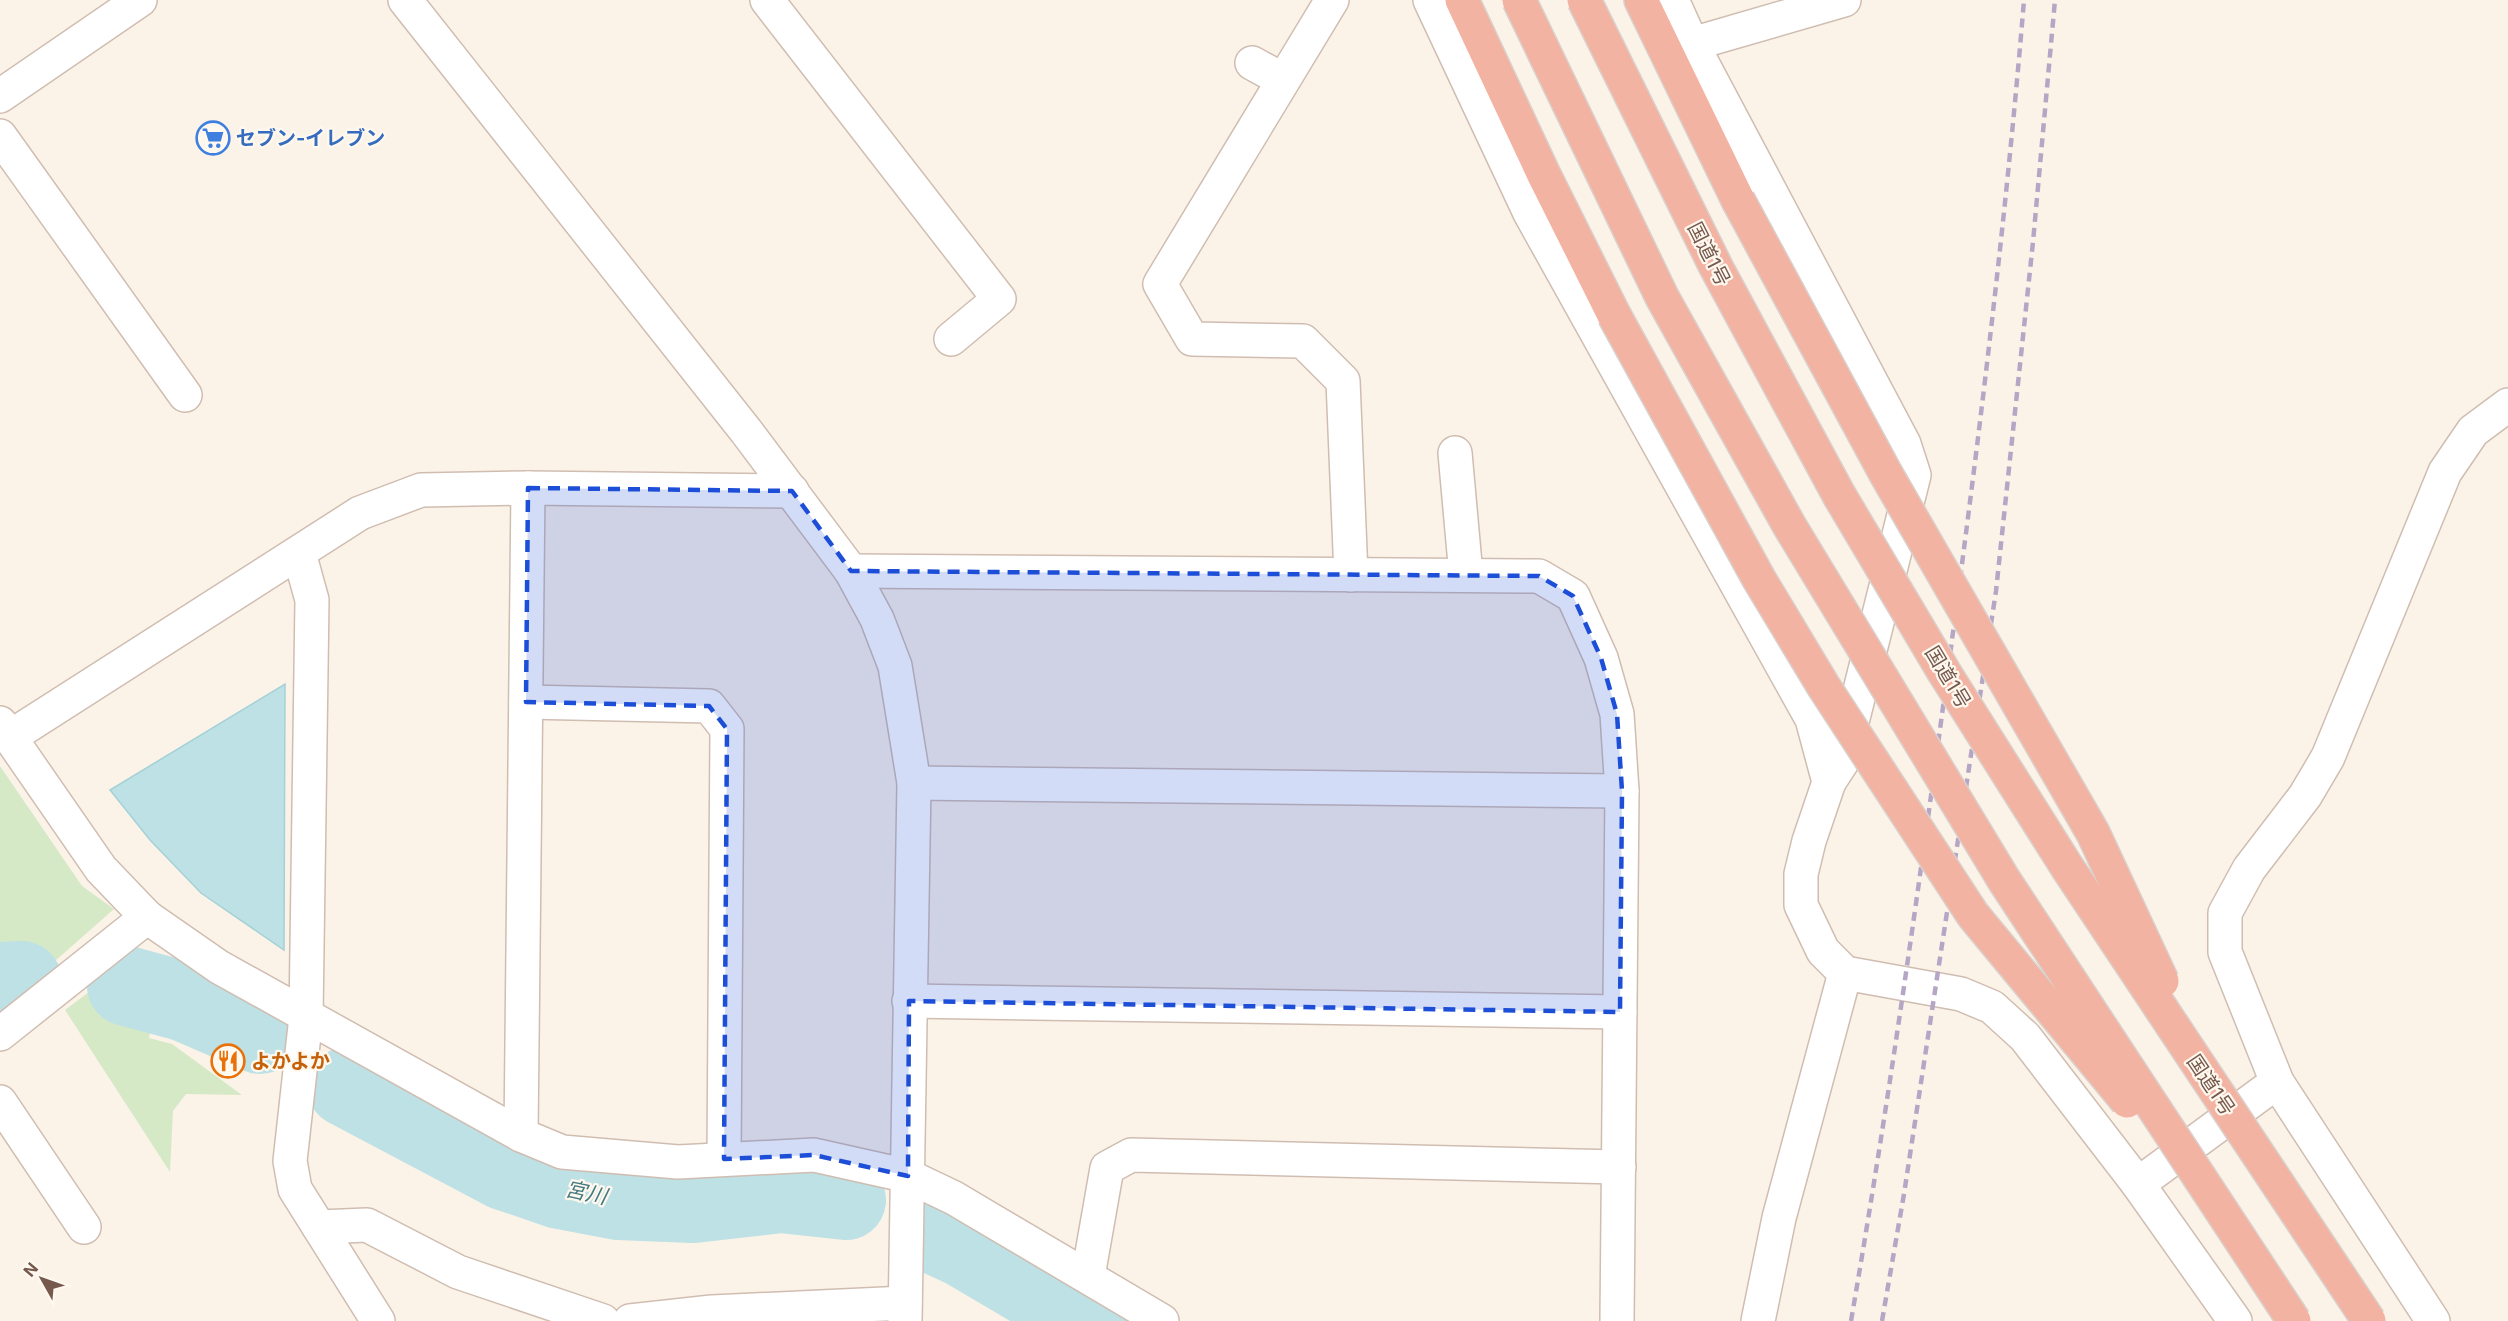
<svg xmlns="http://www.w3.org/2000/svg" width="2508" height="1321" font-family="Inter,'Noto Sans JP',sans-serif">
<rect width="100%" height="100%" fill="#fcf3e8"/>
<g fill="#d6e9c7">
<path d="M0 766 82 886 114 909 46 969 0 971Z"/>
<path d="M89 992 156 1005 149 1038 172 1044 242 1095 186 1094 173 1111 170 1172 65 1010Z"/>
</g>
<path fill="#bde1e5" stroke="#a4d1d7" stroke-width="1.5" d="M285 684 284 950 201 893 150 840 110 790Z"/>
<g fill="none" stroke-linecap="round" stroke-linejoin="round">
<g stroke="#bde1e5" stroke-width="80">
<path d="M0 982 22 981"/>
<path d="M127 986 186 1002 260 1034"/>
<path d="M347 1087 504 1170 560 1189 618 1200 693 1203 781 1193 846 1200"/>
<path d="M939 1236 965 1248 1089 1321"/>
</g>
<g stroke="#d0bdb1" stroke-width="36">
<g id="minor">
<path d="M405 0 746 431 851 571 877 619 895 666 914 783 905 1321"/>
<path d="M767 0 999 299 951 339"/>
<path d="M1332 0 1160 284 1192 339 1303 341 1343 381 1351 575"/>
<path d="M1430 0 1530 213 1812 719 1829 782"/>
<path d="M1672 0 1692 44 1904 444 1914 475 1842 762 1829 782 1809 841 1801 874V905L1823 951 1845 973 1961 994 1992 1007 2025 1037 2138 1184 2235 1321"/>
<path d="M1692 44 1844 0"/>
<path d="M1252 63 1283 80"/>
<path d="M0 96 140 0"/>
<path d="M0 136 185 395"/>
<path d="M1455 453 1466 575"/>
<path d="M299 553 312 600 306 1017 290 1161 295 1189 378 1321"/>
<path d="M851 571 1539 576 1573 596 1601 658 1617 714 1622 791 1617 1321"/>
<path d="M526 702 709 706 727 729 724 1159"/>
<path d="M0 723 101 869 147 917 219 967 521 1135 562 1152 678 1162 814 1155 908 1176 954 1198 1162 1321"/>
<path d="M10 737 360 513 421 490 528 488 792 491"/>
<path d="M914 783 1622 791"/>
<path d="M909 1001 1620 1012"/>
<path d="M0 1034 147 917"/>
<path d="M0 1102 84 1227"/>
<path d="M521 1135 528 488"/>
<path d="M2138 1184 2277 1082"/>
<path d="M319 1227 367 1225 458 1272 603 1321"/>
<path d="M1088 1276 1107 1168 1131 1155 1619 1167"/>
<path d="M630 1321 712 1312 905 1303"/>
<path d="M1758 1321 1779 1218 1845 973"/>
<path d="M2433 1321 2277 1082 2225 952V913L2249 869 2305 796 2328 757 2445 472 2473 431 2508 405"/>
</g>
</g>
<g stroke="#d9d1cd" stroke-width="36">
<g id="highway">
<path d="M1462 0 1543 173 1614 315"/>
<path d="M1641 0 1738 200"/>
</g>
</g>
<use href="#minor" stroke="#fff" stroke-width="33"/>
<use href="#highway" stroke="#f3b3a2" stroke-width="33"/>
<g stroke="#b6a6c6" stroke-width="4.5" stroke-dasharray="9 6" stroke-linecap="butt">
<path d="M1851 1321C1887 1112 1917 902 1945 692 1976 462 2005 231 2024 0"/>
<path d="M1882 1321 1904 1194 1996 591 2033 242 2055 0"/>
</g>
<g stroke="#d9d1cd" stroke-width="36" stroke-linecap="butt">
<g id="highway-bridge">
<path d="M1519 0 1662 297 1789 525 2004 880 2294 1321"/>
<path d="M1584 0 1716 267 1839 495 1944 672 2067 867 2369 1321"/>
<path d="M1738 200 1886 474 2093 833 2162 981"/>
<path d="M1614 315 1759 579 1824 687 1973 915 2127 1101"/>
</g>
</g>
<use href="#highway-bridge" stroke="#f3b3a2" stroke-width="33"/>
</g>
<path fill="#1d4ed8" fill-opacity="0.2" stroke="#1d4ed8" stroke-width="4.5" stroke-dasharray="12 8" stroke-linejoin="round" d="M528 488 792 491 851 571 1539 576 1573 596 1601 658 1617 714 1622 791 1620 1012 909 1001 908 1176 814 1155 724 1159 727 729 709 706 526 702Z"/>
<defs>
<g id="supermarket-ring" transform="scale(1.725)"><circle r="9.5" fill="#fef8ef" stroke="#3f7fe0" stroke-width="1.5"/><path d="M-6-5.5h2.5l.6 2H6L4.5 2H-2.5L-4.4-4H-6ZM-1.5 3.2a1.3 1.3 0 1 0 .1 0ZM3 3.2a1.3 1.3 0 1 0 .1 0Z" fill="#3f7fe0"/></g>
<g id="restaurant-ring" transform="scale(1.725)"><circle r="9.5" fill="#fef8ef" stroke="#e8710a" stroke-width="1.5"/><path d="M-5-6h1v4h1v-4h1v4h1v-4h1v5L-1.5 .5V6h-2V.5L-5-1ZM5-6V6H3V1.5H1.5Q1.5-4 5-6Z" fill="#e8710a"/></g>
</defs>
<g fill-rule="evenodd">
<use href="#supermarket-ring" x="213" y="138"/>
<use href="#restaurant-ring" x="228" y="1061"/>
</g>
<g text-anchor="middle" stroke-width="4.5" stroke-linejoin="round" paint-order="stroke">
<g font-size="20" font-weight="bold" fill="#366cbe" stroke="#fef8ef" text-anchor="start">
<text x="236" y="145">セブン-イレブン</text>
</g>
<g font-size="20" fill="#76594d" stroke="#fef8ef">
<text transform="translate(1709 254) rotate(63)" y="7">国道1号</text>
<text transform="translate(1948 677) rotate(59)" y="7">国道1号</text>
<text transform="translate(2211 1085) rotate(56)" y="7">国道1号</text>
</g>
<g font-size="20" font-weight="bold" fill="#c56008" stroke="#fef8ef" text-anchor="start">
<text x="251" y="1068">よかよか</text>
</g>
<g font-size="21" font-style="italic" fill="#437a81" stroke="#fef8ef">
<text transform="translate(586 1193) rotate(12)" y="7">宮川</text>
</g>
</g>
<g transform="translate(42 1279) rotate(310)" stroke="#fef8ef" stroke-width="4.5" paint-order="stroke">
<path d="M0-4.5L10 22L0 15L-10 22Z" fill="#76594d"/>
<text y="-9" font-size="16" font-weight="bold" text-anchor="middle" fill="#76594d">N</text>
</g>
</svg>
